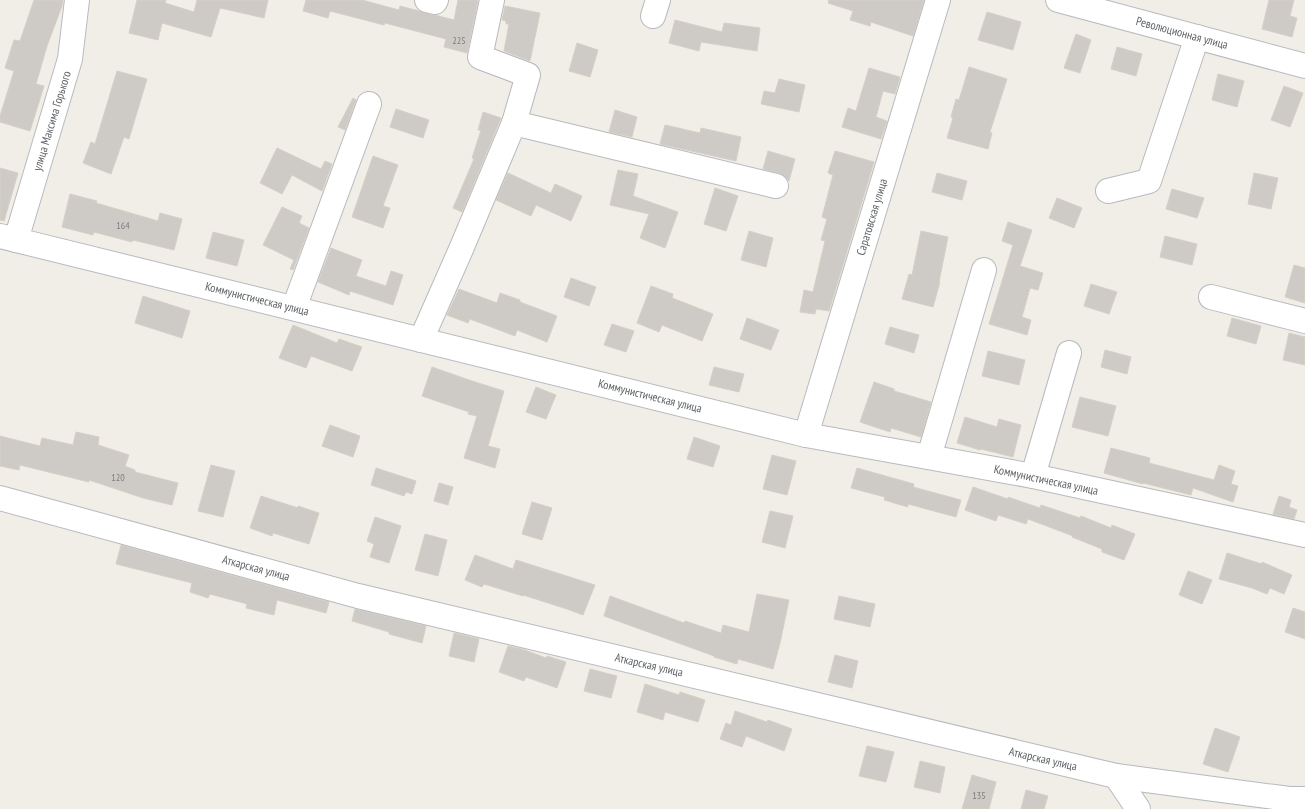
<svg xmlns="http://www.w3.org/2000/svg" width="1305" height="809" font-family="'PT Sans Narrow',sans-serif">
<rect width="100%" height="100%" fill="#f1eee7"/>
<g fill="#cecbc6" stroke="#d6cfc5">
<path d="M34 0H63L62 6 47 46 36 84 44 86 30 131 0 122V116L14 71 5 68 14 40 20 41Z"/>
<path d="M137 0H166L165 3 194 12 197 0H268L264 18 220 8 211 37 162 23 158 40 129 33Z"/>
<path d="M306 0H362L399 10 400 6 454 20 458 0H478L467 53 444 47 446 39 385 23 384 25 330 11 328 18 303 11Z"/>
<path d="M829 0H924L913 36 871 22 870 26 850 20 853 11 828 3Z"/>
<path d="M1269 0H1294L1290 16 1297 18 1292 37 1262 29Z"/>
<path d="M505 6 540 13 530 61 504 51 509 24H506V21L502 20Z"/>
<path d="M987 12 1021 22 1013 50 978 40Z"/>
<path d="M675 20 722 32 724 23 760 28 757 51 701 42 699 51 669 43Z"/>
<path d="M1076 34 1091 40 1080 73 1064 68Z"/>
<path d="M577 43 598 50 590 77 569 71Z"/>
<path d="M1117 47 1142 54 1136 76 1111 69Z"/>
<path d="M969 67 1007 79 990 132 992 133 988 149 947 138 953 118 951 117 956 99 959 100Z"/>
<path d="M869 68 900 77 895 94 883 91 876 117 887 121 881 139 842 127 848 108 856 111Z"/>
<path d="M117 71 147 79 129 139 124 137 111 174 83 163 91 142 95 144Z"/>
<path d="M1218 74 1244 81 1237 107 1212 100Z"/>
<path d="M779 79 805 85 799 112 761 104 764 91 775 93Z"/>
<path d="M1284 86 1303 93 1290 127 1271 120Z"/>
<path d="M353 98 356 100 345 130 338 127Z"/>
<path d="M396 109 429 120 423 138 390 127Z"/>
<path d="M615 110 637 117 632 137 609 132Z"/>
<path d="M483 112 501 118 462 212 453 208 474 159 472 158 481 130H478Z"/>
<path d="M665 125 700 133 701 128 741 137 736 161 660 144Z"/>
<path d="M277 148 321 169 325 161 332 164 322 191 292 175 282 194 260 183Z"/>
<path d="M768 151 795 159 789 181 785 176 780 173 763 169Z"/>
<path d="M835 151 874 162 829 311 816 309 815 314 800 312 804 290 813 292 825 241 821 240 827 219 822 217 833 175 828 173Z"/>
<path d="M373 156 398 165 383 206 390 208 383 228 352 217Z"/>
<path d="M0 168 18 173 4 221 0 220Z"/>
<path d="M618 170 638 174 633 196 678 212 665 248 640 238 649 214 610 205Z"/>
<path d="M508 173 551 193 555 184 582 196 571 221 536 205 531 216 496 200Z"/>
<path d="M937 173 967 181 962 200 932 192Z"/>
<path d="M1254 173 1278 178 1271 209 1248 204Z"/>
<path d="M715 188 738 196 726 231 704 224Z"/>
<path d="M1172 189 1204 198 1197 218 1166 209Z"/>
<path d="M70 194 97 201 96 203 158 221 160 213 182 219 174 250 133 240 132 242 94 232 93 235 62 227Z"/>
<path d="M1057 198 1082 208 1074 228 1049 218Z"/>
<path d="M282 207 302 216 299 223 309 228 293 270 290 269 294 260 263 245Z"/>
<path d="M1008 222 1032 230 1020 266 1043 273 1038 290 1030 288 1022 317 1031 320 1027 335 989 324 1013 245 1002 241Z"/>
<path d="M749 231 773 238 766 267 741 260Z"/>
<path d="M921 231 948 237 939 282H940L933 307 902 299 909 274 912 275Z"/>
<path d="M213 232 244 240 237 266 206 258Z"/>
<path d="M1165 236 1197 244 1192 265 1160 257Z"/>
<path d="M331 248 362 260 356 276 386 286 391 271 403 275 393 305 350 291 349 295 318 282Z"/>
<path d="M1294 265 1305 268V303L1285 297Z"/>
<path d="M571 278 596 287 589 306 564 297Z"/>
<path d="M1091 284 1117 292 1109 314 1084 306Z"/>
<path d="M651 286 673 294 672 298 713 314 702 341 662 325 659 332 637 323Z"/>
<path d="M459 289 497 303 500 293 520 300V302L557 316 547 342 517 330 515 336 470 319 468 323 447 315Z"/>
<path d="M143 296 190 311 182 338 135 323Z"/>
<path d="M747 318 779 330 771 350 740 339Z"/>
<path d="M1232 318 1261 326 1256 344 1227 336Z"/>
<path d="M612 324 634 331 626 352 604 345Z"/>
<path d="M293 325 337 343 339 339 362 347 352 371 311 356 306 368 279 358Z"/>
<path d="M890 327 919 335 914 353 885 344Z"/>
<path d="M1289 333 1305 337V365L1283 360Z"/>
<path d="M1105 350 1131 357 1127 374 1101 367Z"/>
<path d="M988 351 1025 360 1019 385 982 376Z"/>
<path d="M432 367 472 381 504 391 488 446 500 449 495 468 464 458 477 416 468 414 469 412 422 396Z"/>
<path d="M714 367 744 374 739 392 709 385Z"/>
<path d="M874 382 894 389V391L931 402 921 437 891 428 890 432 860 422Z"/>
<path d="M536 387 556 395 546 419 526 412Z"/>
<path d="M1080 397 1116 406 1108 436 1072 427Z"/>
<path d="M965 417 997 427 999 419 1021 425 1013 457 981 449 980 450 957 443Z"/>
<path d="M330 425 360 436 353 457 322 446Z"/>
<path d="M76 432 99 437 98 445 129 455 125 466 135 470V472L178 483 172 505 143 498 89 480V482L20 465 19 470 0 466V436L40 446 42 438 73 445Z"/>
<path d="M694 437 720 446 713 467 687 459Z"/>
<path d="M1111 448 1150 458 1149 463 1214 480 1219 465 1235 471 1231 484 1238 486 1233 502 1193 488 1191 495 1143 483V484L1104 473Z"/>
<path d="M772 455 796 461 787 495 763 489Z"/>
<path d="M211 465 235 471 223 517 198 511Z"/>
<path d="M376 468 416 481 412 494 406 492 404 496 371 485Z"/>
<path d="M857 468 914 484 913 487 961 500 956 517 908 504V507L884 500 885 497 851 488Z"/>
<path d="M439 483 453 487 448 505 434 501Z"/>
<path d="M973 487 1008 499V497L1040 508 1041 505 1080 518 1081 516 1111 528 1112 525 1135 534 1124 560 1102 552V549L1072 537 1073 536 1028 519 1026 524 998 515 996 521 965 510Z"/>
<path d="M261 496 298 508V506L319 513 309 544 273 533 272 536 250 528Z"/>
<path d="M1279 496 1291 500 1289 507 1297 510 1294 519 1273 514Z"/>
<path d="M532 502 552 508 542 540 522 534Z"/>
<path d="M770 511 793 516 785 548 762 542Z"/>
<path d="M375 517 401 526 389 563 370 557 374 544 367 541Z"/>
<path d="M425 534 447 540 438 576 415 570Z"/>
<path d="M121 545 329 602 326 613 277 600 274 615 246 608 247 604 210 594 208 598 190 592 192 583 116 564Z"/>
<path d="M1227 553 1262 564V562L1292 575 1284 594 1270 588 1267 594 1252 588 1219 579Z"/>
<path d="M475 555 513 569 516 560 595 585 583 615 567 609 523 595V596L484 584 482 587 465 580Z"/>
<path d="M1188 571 1212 580 1202 604 1179 595Z"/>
<path d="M757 594 789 600 780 643 773 669 738 659 737 664 714 657V656L604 616 610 596 684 623 685 621 721 633 723 625 749 632Z"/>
<path d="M839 596 875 604 870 627 834 619Z"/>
<path d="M1293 608 1305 612V639L1285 632Z"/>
<path d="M355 609 426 626 422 643 389 634V632L352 621Z"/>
<path d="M454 633 479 639 474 662 449 656Z"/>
<path d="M508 646 522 649 546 658 547 656 566 662 557 688 526 677 524 681 499 672Z"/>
<path d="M835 655 858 661 852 688 828 682Z"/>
<path d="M590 669 617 676 611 698 584 691Z"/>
<path d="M645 684 679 695 680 692 705 700 698 722 665 712 663 720 637 712Z"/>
<path d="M735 711 767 722 768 720 792 729 784 751 746 736 742 747 720 739 726 723 731 725Z"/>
<path d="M1215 728 1240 737 1228 772 1203 764Z"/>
<path d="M867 746 894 752 886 782 859 776Z"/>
<path d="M920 761 945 767 940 793 914 787Z"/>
<path d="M972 775 996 782 989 809H962Z"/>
<path d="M1026 790 1048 796 1044 809H1021Z"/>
</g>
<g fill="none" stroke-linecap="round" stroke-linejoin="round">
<g stroke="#b7babe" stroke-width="26">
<g id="minor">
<path d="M427 0 435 2 436 0"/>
<path d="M492 0 480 57 528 75 514 123 776 186"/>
<path d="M1058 0 1305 66"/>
<path d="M653 16 658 0"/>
<path d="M1108 191 1149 181 1197 37"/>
<path d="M0 236 806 435 1033 476 1305 535"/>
<path d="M16 240 70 59 77 0"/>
<path d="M1211 297 1305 321"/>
<path d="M294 308 369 104"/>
<path d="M421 340 462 247 514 123"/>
<path d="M806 435 938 0"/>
<path d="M929 457 984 270"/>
<path d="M1033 476 1069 353"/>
<path d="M0 498 358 596 1116 776 1289 799H1305"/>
<path d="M1116 776 1138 809"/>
</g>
</g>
<use href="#minor" stroke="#fff" stroke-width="24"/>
</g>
<g text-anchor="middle" stroke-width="4" stroke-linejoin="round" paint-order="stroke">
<g font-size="10" fill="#7a7d7f">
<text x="459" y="44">225</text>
<text x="123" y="229">164</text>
<text x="118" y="481">120</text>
<text x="979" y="799">135</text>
</g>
<g font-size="12" fill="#5e6367" stroke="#fff">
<text transform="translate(1182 33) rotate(15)" y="4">Революционная улица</text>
<text transform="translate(52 121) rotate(-73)" y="4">улица Максима Горького</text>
<text transform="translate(872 217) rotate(-73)" y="4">Саратовская улица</text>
<text transform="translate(257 299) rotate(14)" y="4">Коммунистическая улица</text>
<text transform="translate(650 396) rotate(14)" y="4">Коммунистическая улица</text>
<text transform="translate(1046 480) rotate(12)" y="4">Коммунистическая улица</text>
<text transform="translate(256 568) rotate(15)" y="4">Аткарская улица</text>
<text transform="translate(649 665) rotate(13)" y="4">Аткарская улица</text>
<text transform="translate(1043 759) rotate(13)" y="4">Аткарская улица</text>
</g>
</g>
</svg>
